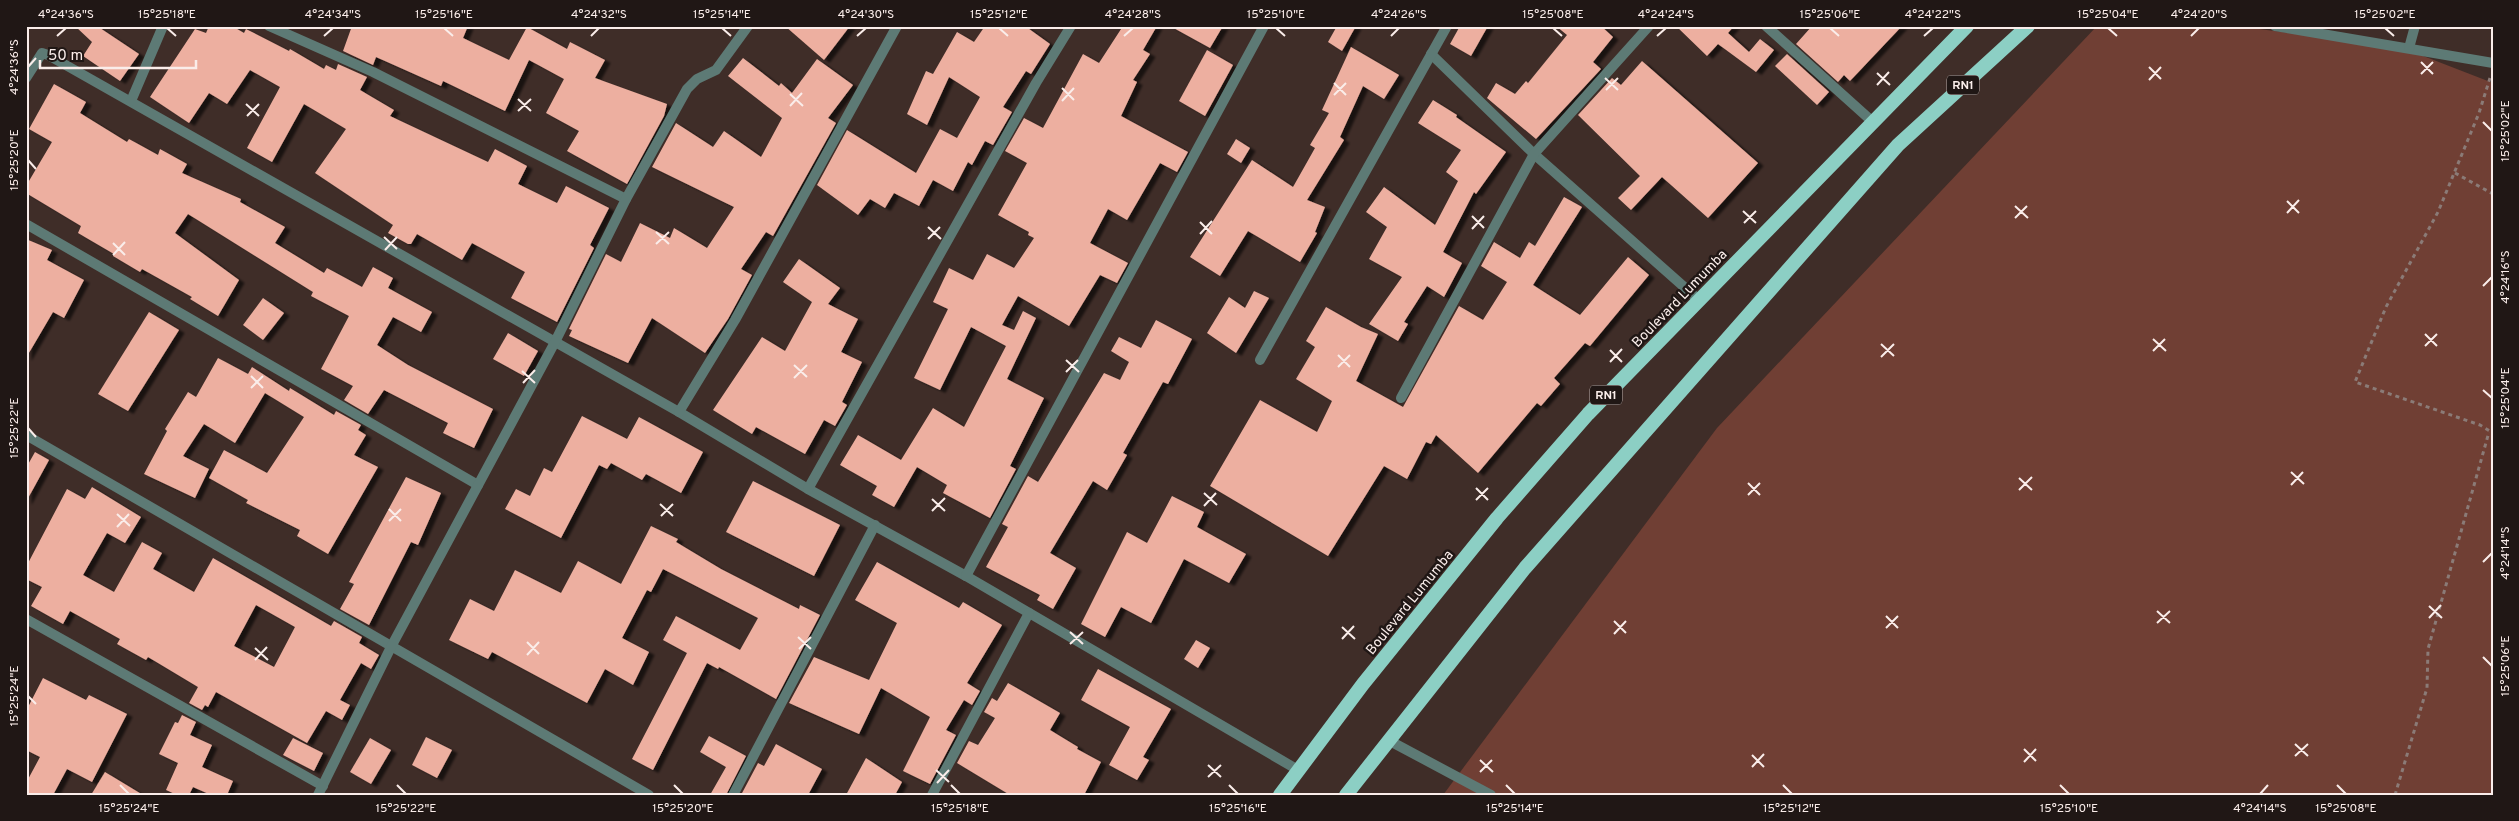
<svg xmlns="http://www.w3.org/2000/svg" width="2519" height="821" font-family="Overpass,sans-serif">
<defs>
<filter id="shadow"><feDropShadow dx="5.5" dy="3" stdDeviation="1" flood-color="#0009"/></filter>
</defs>
<rect width="100%" height="100%" fill="#3f2d28"/>
<path fill="#703f34" d="M2097 26H2236L2400 47 2493 83V795H1443L1717 428Z"/>
<g fill="#edafa0" fill-rule="evenodd" filter="url(#shadow)">
<path d="M75 26H97L139 54 120 81 83 56 92 42Z"/>
<path d="M209 26H232L244 33 246 29 289 51 290 49 324 69 326 65 336 70 338 64 367 77 360 90 394 110 390 116 488 162 495 149 527 166 518 184 557 203 566 186 609 208 590 245 594 248 557 322 511 298 525 272 472 243 462 260 417 234 411 244H408L388 233 393 225 315 173 346 129 304 104 272 162 247 148 280 87 250 70 227 104 209 93 189 123 150 97 195 29 206 33Z"/>
<path d="M352 26H468L463 38 509 60 527 27 567 49 570 42 605 60 595 78 667 104 664 116 627 184 567 151 579 131 546 113 564 79 529 60 505 111 443 81 441 86 376 57 373 65 343 51Z"/>
<path d="M785 26H850L824 60Z"/>
<path d="M985 26H1025L1050 44 1031 74 1026 71 1003 107 1012 112 993 145 985 141 972 165 968 162 953 191 933 180 919 206 894 193 885 208 870 199 858 215 817 185 847 130 916 173 940 129 957 138 980 97 949 77 927 125 907 114 926 71 933 74 957 32 974 42Z"/>
<path d="M1123 26H1157L1143 50 1150 54 1133 80 1137 82 1121 116 1188 152 1177 172 1160 163 1127 220 1108 209 1090 243 1128 263 1117 283 1100 275 1069 326 1018 296 1002 325 1014 330 1023 311 1036 318 1007 379 1044 398 1010 466 1016 469 990 518 943 493 947 485 917 467 894 507 872 495 877 486 840 465 858 435 901 460 933 408 964 427 1006 346 971 327 940 390 914 378 948 309 933 302 949 268 973 280 987 254 1014 268 1034 238 1028 235 1029 232 998 215 1027 163 1005 151 1024 118 1043 128 1083 54 1099 63Z"/>
<path d="M1170 26H1223L1210 48Z"/>
<path d="M1337 26H1356L1342 51 1328 42Z"/>
<path d="M1460 26H1488L1471 56 1450 44Z"/>
<path d="M1556 26H1601L1613 37 1593 62 1601 69 1536 139 1487 98 1496 83 1515 94 1526 81 1528 83 1567 35Z"/>
<path d="M1676 26H1734L1728 33 1749 52 1760 39 1774 50 1756 72 1718 44 1707 56Z"/>
<path d="M1812 26H1902L1850 81 1844 75 1838 82 1796 44Z"/>
<path d="M1351 47 1399 75 1384 99 1363 86 1340 137 1344 140 1307 200 1325 207 1315 232 1317 233 1300 262 1248 231 1220 276 1190 257 1252 160 1293 187 1315 148 1310 145 1329 113 1322 110Z"/>
<path d="M1207 50 1233 65 1205 116 1179 101Z"/>
<path d="M1787 54 1829 92 1817 105 1775 66Z"/>
<path d="M743 58 779 86 781 83 792 93 817 59 853 85 828 118 836 123 773 236 766 232 741 269 752 275 728 319 705 353 652 318 628 363 569 336 572 330 569 329 606 254 621 262 640 223 670 238 674 228 707 248 734 207 652 167 676 123 713 147 724 131 761 157 782 118 728 76Z"/>
<path d="M1642 61 1758 163 1708 218 1662 177 1631 210 1618 198 1640 176 1578 115 1612 78 1621 85Z"/>
<path d="M54 84 86 102 80 113 127 142 129 139 158 155 160 149 187 164 182 173 241 199 240 202 285 227 275 243 324 273 327 268 362 287 373 267 393 278 388 288 432 312 421 332 393 317 377 345 408 365 493 409 474 448 443 433 448 423 384 390 368 414 344 400 353 386 321 369 349 316 311 296 313 292 188 214 175 233 239 280 218 316 190 299 192 297 142 269 140 272 113 256 114 254 78 233 81 226 26 193V186L52 142 29 129Z"/>
<path d="M1433 100 1457 115 1456 117 1506 152 1476 194 1474 192 1443 252 1462 263 1444 297 1427 286 1404 322 1408 324 1398 341 1369 324 1402 277 1369 259 1387 227 1366 212 1384 187 1435 225 1458 181 1446 172 1461 150 1418 123Z"/>
<path d="M1236 139 1250 148 1241 163 1227 154Z"/>
<path d="M1564 197 1582 207 1533 285 1580 315 1628 257 1649 275 1590 346 1585 343 1554 378 1560 384 1541 406 1537 403 1478 473 1436 435 1431 444 1426 442 1407 479 1384 466 1328 556 1210 486 1260 400 1317 432 1332 401 1296 379 1315 347 1306 341 1326 307 1361 327 1378 334 1356 381 1403 407 1459 306 1483 320 1507 282 1481 266 1494 242 1520 258 1529 242 1535 246Z"/>
<path d="M26 239 52 250 47 260 84 280 64 318 53 312 26 358Z"/>
<path d="M799 259 840 288 828 304 858 319 841 352 862 362 842 402 847 405 835 426 824 420 805 454 756 427 752 434 713 410 762 337 785 351 812 302 783 282Z"/>
<path d="M1254 291 1269 298 1236 353 1207 333 1229 297 1245 308Z"/>
<path d="M263 298 284 313 263 340 243 325Z"/>
<path d="M149 312 179 330 128 411 98 394Z"/>
<path d="M1156 320 1192 339 1168 384 1163 382 1123 453 1127 455 1107 490 1093 481 1050 553 1076 568 1053 609 1037 600 1040 595 986 567 1008 527 1002 524 1028 476 1038 482 1104 373 1120 380 1129 362 1111 351 1119 337 1141 348Z"/>
<path d="M508 333 538 351 524 376 493 359Z"/>
<path d="M218 358 248 374 252 367 289 391 290 388 334 415 336 411 361 425 358 430 366 435 354 455 378 467 328 554 297 536 300 530 246 503 248 500 209 478 224 450 267 473 304 417 265 393 235 443 204 424 183 456 209 469 195 498 144 474 167 431 165 429 188 392 196 397Z"/>
<path d="M582 416 627 439 639 417 703 452 681 493 646 474 642 480 611 463 607 469 599 465 561 538 505 509 516 489 530 496 544 468 552 472Z"/>
<path d="M35 452 49 460 26 502V468Z"/>
<path d="M406 477 441 493 418 545 411 542 369 625 340 609 354 584 349 582Z"/>
<path d="M753 481 840 525 814 576 726 532Z"/>
<path d="M92 487 141 517 125 543 107 533 83 575 114 592 142 542 162 553 153 569 194 592 213 558 331 626 334 621 362 637 359 643 379 655 371 669 361 663 340 700 350 705 342 720 326 711 307 743 216 692 208 707 205 705 202 710 189 703 198 687 148 657 146 660 117 644 120 639 70 611 63 624 31 606 42 587 26 579V567L67 489 85 499ZM256 605 295 627 274 667 234 646Z"/>
<path d="M1172 496 1204 512 1197 527 1246 554 1229 583 1184 559 1151 623 1121 607 1105 637 1081 624 1127 532 1147 543Z"/>
<path d="M651 526 678 539 676 542 721 569 799 609 800 605 820 615 776 699 719 667 718 669 707 663 653 770 632 759 687 653 663 640 676 616 740 650 758 618 663 569 651 592 647 590 622 638 649 652 633 685 605 669 587 703 492 652 488 659 449 640 470 599 494 611 515 570 561 593 578 561 621 584Z"/>
<path d="M877 562 959 608 963 602 1002 625 967 683 980 691 972 705 964 700 946 730 956 735 930 784 903 771 930 717 881 688 859 734 789 703 814 657 869 680 897 623 855 600Z"/>
<path d="M1196 640 1210 648 1198 668 1184 659Z"/>
<path d="M1098 669 1171 709 1143 757 1149 760 1137 780 1109 765 1130 727 1081 700Z"/>
<path d="M43 678 86 700 89 695 127 714 92 782 67 769 53 795H26V783L40 757 26 750V711Z"/>
<path d="M1008 683 1060 713 1050 730 1078 747 1077 749 1101 762 1084 795H1010L957 763 969 741 978 745 995 718 984 712 992 698 997 701Z"/>
<path d="M182 715 196 722 190 735 212 745 202 767 233 781 227 795H211L193 787 189 795H177L166 790 178 763 159 754 175 722 178 723Z"/>
<path d="M709 736 746 756 726 795H710L726 767 700 752Z"/>
<path d="M426 737 452 750 437 778 412 765Z"/>
<path d="M293 738 323 753 314 771 283 755Z"/>
<path d="M370 738 391 750 371 784 350 772Z"/>
<path d="M776 744 822 769 808 795H741L758 763 764 766Z"/>
<path d="M866 758 902 782 895 795H846Z"/>
<path d="M105 772 143 795H91Z"/>
</g>
<g fill="none" stroke-linecap="round" stroke-linejoin="round">
<g stroke="#8b7b77" stroke-width="3" stroke-dasharray="4 4" stroke-linecap="butt">
<path d="M2490 78 2479 113 2438 212 2386 307 2355 382 2480 425 2493 433"/>
<path d="M2455 173 2493 194"/>
<path d="M2395 795 2427 688 2428 649 2489 432"/>
</g>
<g stroke="#5d7a75" stroke-width="10">
<path d="M269 26 373 72 626 199"/>
<path d="M1766 26 1874 123"/>
<path d="M2275 26 2493 63"/>
<path d="M2409 48 2415 26"/>
<path d="M1431 54 1534 154 1700 301"/>
<path d="M26 78 42 53 48 55 679 412 808 489 966 576 1298 770"/>
<path d="M131 101 163 26"/>
<path d="M26 224 478 485"/>
<path d="M1260 360 1447 26"/>
<path d="M1401 398 1534 154 1649 26"/>
<path d="M679 412 735 320 897 26"/>
<path d="M26 435 649 795"/>
<path d="M808 489 1036 83 1071 26"/>
<path d="M966 576 1264 26"/>
<path d="M26 619 323 786"/>
<path d="M1388 740 1491 795"/>
<path d="M318 795 391 647 555 342 626 199 687 89 697 79 716 70 748 26"/>
<path d="M733 795 875 525"/>
<path d="M932 795 1029 613"/>
</g>
<g stroke="#8ccfc4" stroke-width="14">
<path d="M1280 795 1363 684 1497 518 1588 414 1967 26"/>
<path d="M1346 795 1525 568 1898 145 2028 26"/>
</g>
</g>
<path fill="none" stroke="#faedea" stroke-width="2" d="M167 28 176 36M444 28 453 36M722 28 731 36M999 28 1008 36M1276 28 1285 36M1553 28 1562 36M1830 28 1839 36M2108 28 2117 36M2385 28 2394 36M57 36 66 28M324 36 333 28M591 36 599 28M857 36 866 28M1124 36 1133 28M1391 36 1399 28M1657 36 1666 28M1924 36 1933 28M2191 36 2199 28M2421 62 2433 74M28 67 36 58M2149 67 2161 79M1877 73 1890 85M2421 74 2433 62M1605 78 1618 90M2149 80 2161 67M1334 83 1346 95M1877 85 1889 72M1062 88 1074 100M1606 90 1618 78M790 94 803 106M1334 95 1346 83M518 99 531 111M1062 101 1074 88M246 104 259 116M790 106 802 93M518 111 531 99M247 116 259 104M2483 122 2492 131M28 160 36 169M2287 201 2299 213M2015 206 2028 218M1743 211 1756 223M2287 213 2299 200M1472 216 1484 228M2015 218 2027 206M1200 222 1212 234M1744 223 1756 211M928 227 941 239M1472 229 1484 216M656 232 669 244M1200 234 1212 221M384 237 397 249M928 239 940 227M113 243 125 255M656 244 669 232M385 250 397 237M113 255 125 242M2483 286 2492 277M2425 334 2437 346M2153 339 2166 351M1881 344 1894 356M2425 346 2437 334M1610 350 1622 362M2153 351 2165 339M1338 355 1350 367M1881 357 1894 344M1066 360 1079 372M1610 362 1622 349M794 365 807 377M1338 367 1350 355M522 371 535 383M1066 372 1078 360M251 376 263 388M794 378 807 365M523 383 535 370M251 388 263 376M2483 390 2492 398M28 428 36 437M2291 472 2304 484M2019 478 2032 490M1748 483 1760 495M2291 485 2303 472M1476 488 1488 500M2019 490 2032 477M1204 493 1217 505M1748 495 1760 483M932 499 945 511M1476 500 1488 488M660 504 673 516M1204 506 1216 493M389 509 401 521M932 511 945 498M117 514 130 526M661 516 673 504M389 521 401 509M117 527 129 514M2483 562 2492 553M2429 606 2442 618M2157 611 2170 623M1886 616 1898 628M2429 618 2441 605M1614 621 1626 633M2157 623 2170 611M1342 627 1355 639M1886 628 1898 616M1070 632 1083 644M1614 634 1626 621M798 637 811 649M1342 639 1354 626M527 642 539 654M1070 644 1083 632M255 648 268 660M799 649 811 637M527 655 539 642M2483 657 2492 666M255 660 267 647M28 696 36 704M2295 744 2308 756M2024 749 2036 761M1752 755 1764 767M2295 756 2308 744M1480 760 1493 772M2024 762 2036 749M1208 765 1221 777M1752 767 1764 754M936 770 949 782M1480 772 1492 760M1208 777 1221 765M937 783 949 770M120 785 129 794M397 785 406 794M674 785 683 794M951 785 960 794M1229 785 1238 794M1506 785 1515 794M1783 785 1792 794M2060 785 2069 794M2337 785 2346 794M2260 794 2268 785"/>
<g text-anchor="middle" stroke-width="5" stroke-linejoin="round" paint-order="stroke">
<g fill="#201715" stroke="#b9adaa" stroke-width="1">
<rect x="1947" y="75.5" width="32" height="19" rx="4"/>
<rect x="1590" y="385.5" width="32" height="19" rx="4"/>
</g>
<g font-size="12" font-weight="bold" fill="#faedea">
<text x="1963" y="89">RN1</text>
<text x="1606" y="399">RN1</text>
</g>
<g font-size="14" fill="#faedea" stroke="#201715">
<text transform="translate(1679 298) rotate(-46)" y="5">Boulevard Lumumba</text>
<text transform="translate(1409 602) rotate(-51)" y="5">Boulevard Lumumba</text>
</g>
</g>
<rect width="2519" height="821" fill="none" stroke="#201715" stroke-width="55"/>
<path d="M40 60v8h156v-8" fill="none" stroke="#faedea" stroke-width="2.5"/>
<text x="48" y="60" font-size="15" fill="#faedea" stroke="#201715" stroke-width="4" paint-order="stroke">50 m</text>
<rect x="28" y="28" width="2464" height="766" fill="none" stroke="#faedea" stroke-width="2"/>
<g font-size="12" text-anchor="middle" fill="#faedea">
<text x="66" y="18">4°24'36"S</text>
<text x="167" y="18">15°25'18"E</text>
<text x="333" y="18">4°24'34"S</text>
<text x="444" y="18">15°25'16"E</text>
<text x="599" y="18">4°24'32"S</text>
<text x="722" y="18">15°25'14"E</text>
<text x="866" y="18">4°24'30"S</text>
<text x="999" y="18">15°25'12"E</text>
<text x="1133" y="18">4°24'28"S</text>
<text x="1276" y="18">15°25'10"E</text>
<text x="1399" y="18">4°24'26"S</text>
<text x="1553" y="18">15°25'08"E</text>
<text x="1666" y="18">4°24'24"S</text>
<text x="1830" y="18">15°25'06"E</text>
<text x="1933" y="18">4°24'22"S</text>
<text x="2108" y="18">15°25'04"E</text>
<text x="2199" y="18">4°24'20"S</text>
<text x="2385" y="18">15°25'02"E</text>
<text transform="translate(14 67) rotate(-90)" y="4">4°24'36"S</text>
<text transform="translate(2505 131) rotate(-90)" y="4">15°25'02"E</text>
<text transform="translate(14 160) rotate(-90)" y="4">15°25'20"E</text>
<text transform="translate(2505 277) rotate(-90)" y="4">4°24'16"S</text>
<text transform="translate(2505 398) rotate(-90)" y="4">15°25'04"E</text>
<text transform="translate(14 428) rotate(-90)" y="4">15°25'22"E</text>
<text transform="translate(2505 553) rotate(-90)" y="4">4°24'14"S</text>
<text transform="translate(2505 666) rotate(-90)" y="4">15°25'06"E</text>
<text transform="translate(14 696) rotate(-90)" y="4">15°25'24"E</text>
<text x="129" y="812">15°25'24"E</text>
<text x="406" y="812">15°25'22"E</text>
<text x="683" y="812">15°25'20"E</text>
<text x="960" y="812">15°25'18"E</text>
<text x="1238" y="812">15°25'16"E</text>
<text x="1515" y="812">15°25'14"E</text>
<text x="1792" y="812">15°25'12"E</text>
<text x="2069" y="812">15°25'10"E</text>
<text x="2260" y="812">4°24'14"S</text>
<text x="2346" y="812">15°25'08"E</text>
</g>
</svg>
